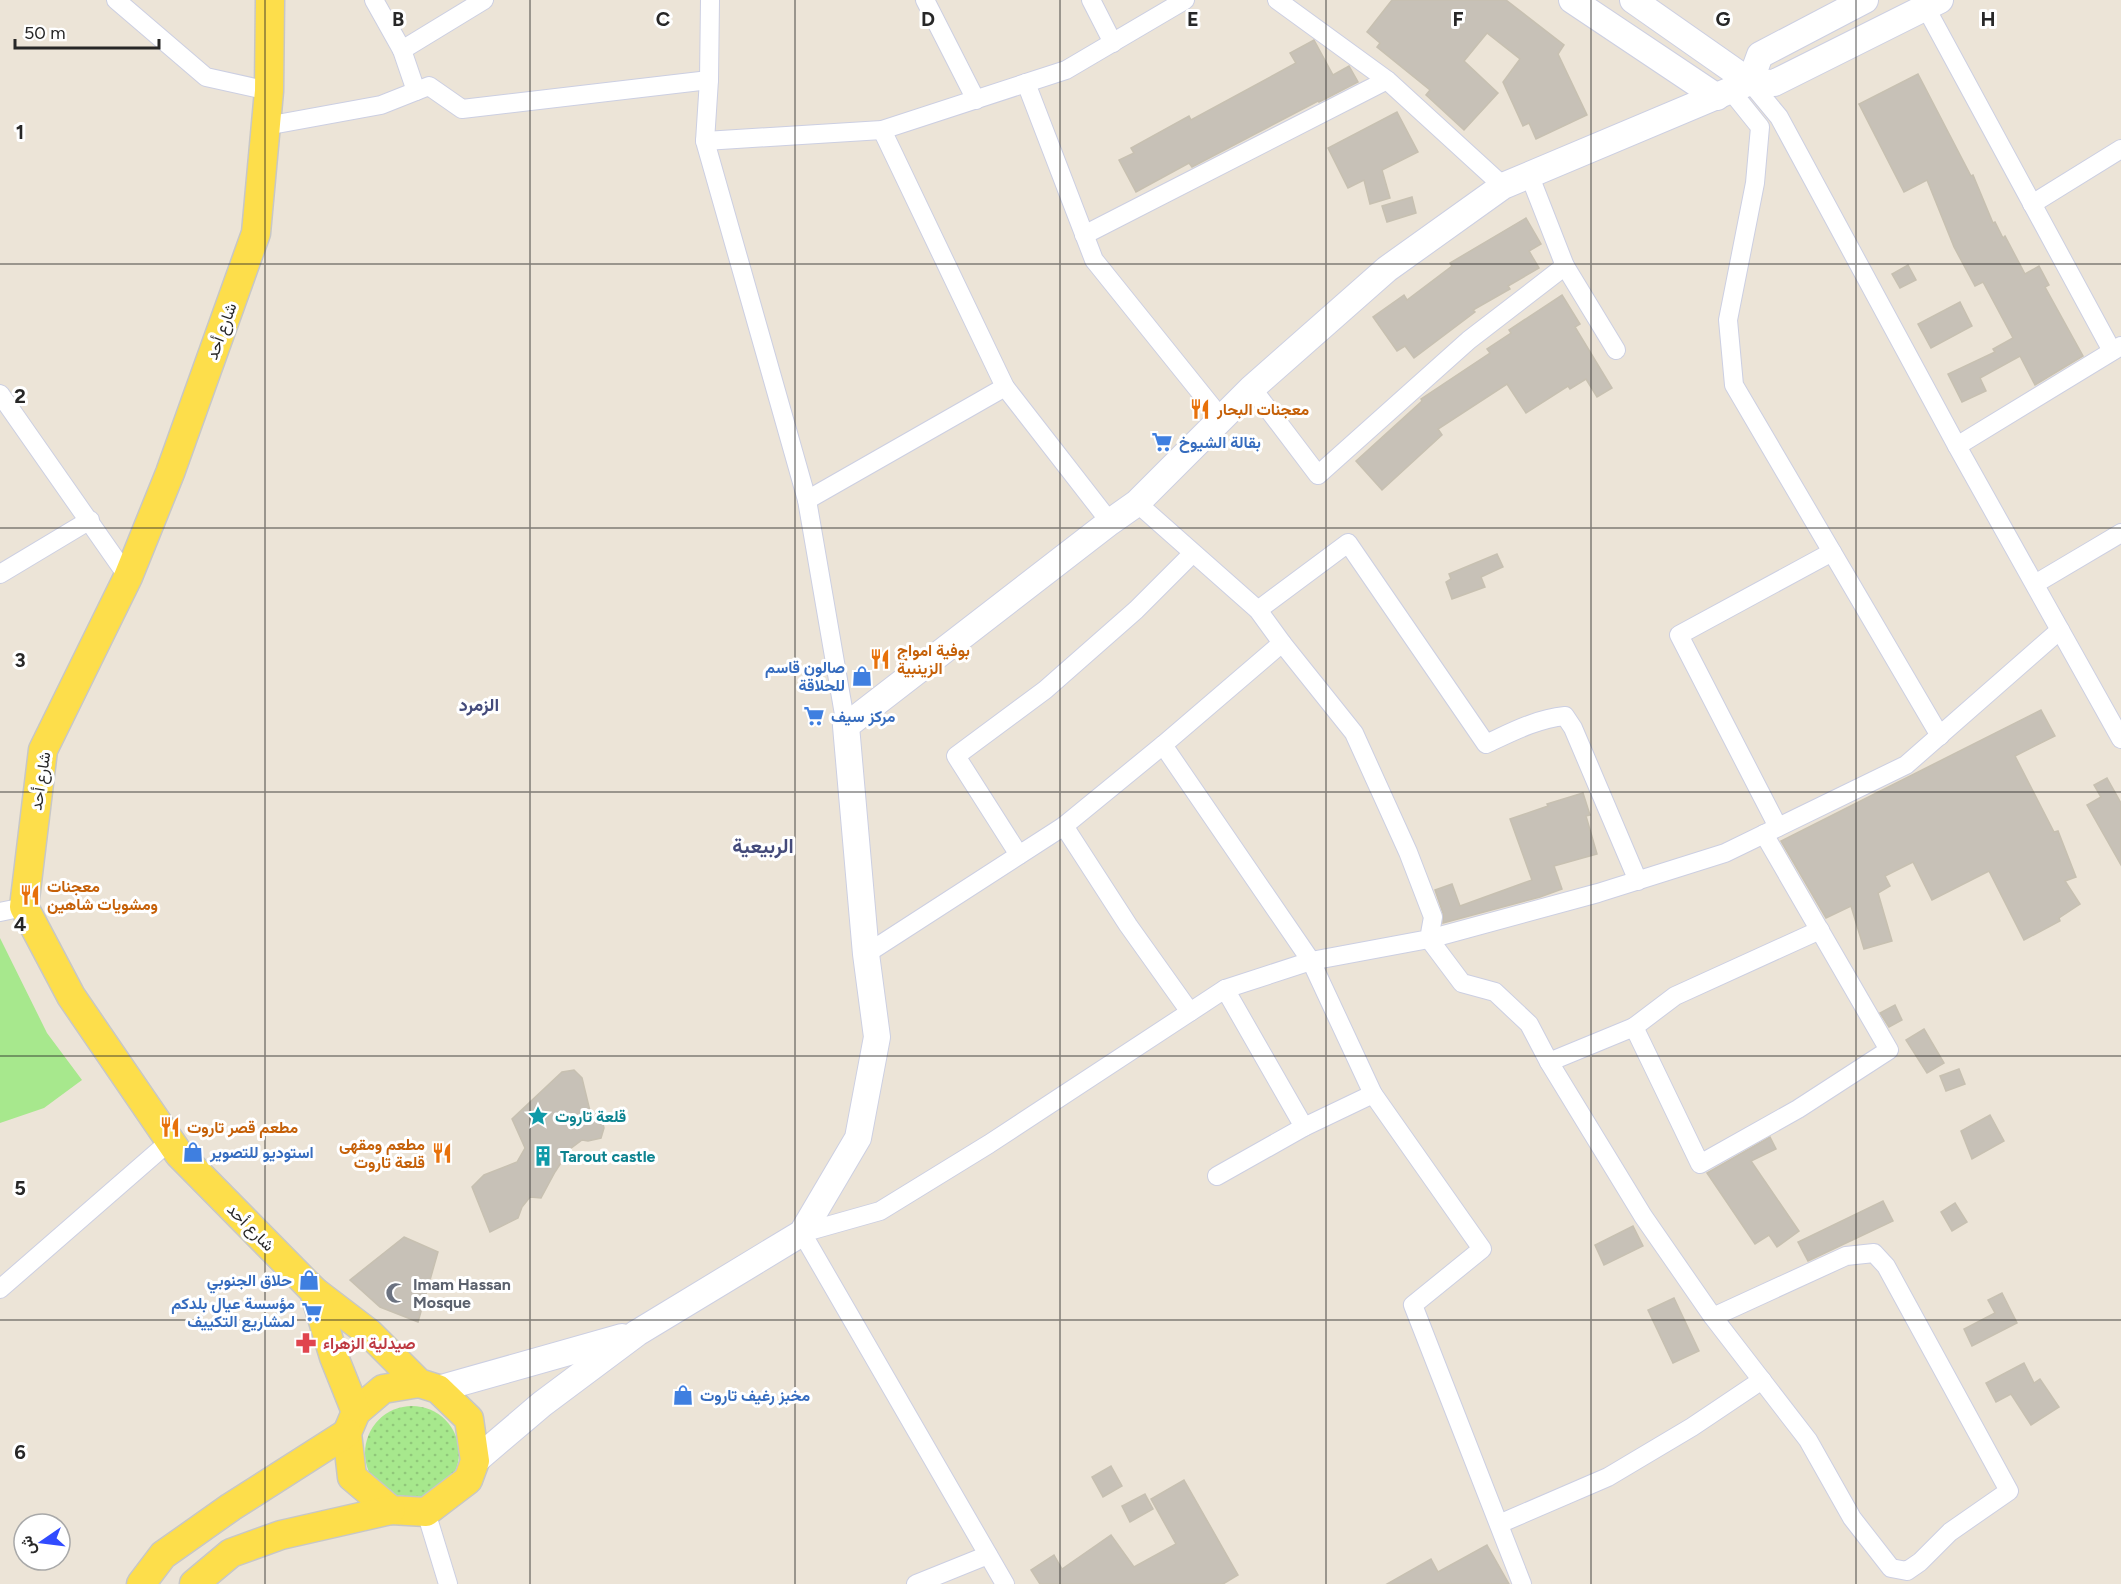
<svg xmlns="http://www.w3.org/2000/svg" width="2121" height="1584" font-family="Figtree,Vazirmatn,sans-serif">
<defs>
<pattern id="grass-dots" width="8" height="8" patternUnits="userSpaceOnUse" patternTransform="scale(1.5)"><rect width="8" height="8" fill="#a7e88d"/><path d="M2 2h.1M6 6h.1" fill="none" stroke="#90c77a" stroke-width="1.8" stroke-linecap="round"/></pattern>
</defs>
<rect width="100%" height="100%" fill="#ece4d7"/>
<circle fill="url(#grass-dots)" cx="412" cy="1453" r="47"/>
<path fill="#a7e88d" d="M0 938 47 1033 82 1080 44 1108 0 1123Z"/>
<g fill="#c7c1b7" stroke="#c7c0b1" stroke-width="1.5">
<path d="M1392 0H1506L1564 45 1558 54 1587 115 1536 139 1529 123 1523 126 1503 82 1520 59 1487 33 1464 61 1498 93 1464 130 1426 95 1430 90 1377 47 1380 43 1367 32Z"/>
<path d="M1314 40 1333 75 1349 66 1358 82 1319 102 1318 101 1192 167 1189 163 1136 192 1119 160 1134 153 1131 148 1189 116 1191 120 1296 63 1290 53Z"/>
<path d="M1918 74 1971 176 1973 175 1993 223 1995 222 2003 238 2005 236 2025 274 2039 266 2049 285 2045 287 2083 356 2035 385 2020 356 1980 378 1986 391 1962 402 1948 374 1995 352 1993 349 2013 338 1983 282 1975 286 1954 247 1927 180 1904 192 1859 104Z"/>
<path d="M1397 112 1418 152 1382 170 1390 198 1370 204 1364 180 1348 188 1328 148Z"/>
<path d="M1412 197 1416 213 1387 222 1382 206Z"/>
<path d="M1526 218 1541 244 1529 251 1539 268 1508 286 1510 289 1473 310 1475 312 1414 358 1405 346 1397 351 1373 317 1404 295 1407 300 1452 266 1450 263Z"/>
<path d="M1908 265 1916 280 1900 288 1892 274Z"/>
<path d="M1562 295 1580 324 1575 327 1612 388 1597 397 1586 379 1570 389 1568 386 1526 413 1507 384 1438 429 1442 435 1382 490 1356 461 1422 401 1421 399 1490 353 1487 349 1511 333 1509 330Z"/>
<path d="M1960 302 1972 326 1931 348 1918 324Z"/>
<path d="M1497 554 1503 567 1481 577 1485 587 1452 599 1446 582 1451 579 1449 574Z"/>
<path d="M2041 710 2055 736 2015 756 2054 832 2058 831 2076 877 2065 881 2080 904 2059 918 2060 921 2024 940 1989 871 1932 900 1913 862 1885 876 1890 886 1878 893 1892 941 1864 949 1851 906 1826 918 1781 841Z"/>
<path d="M2107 778 2121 803V865L2087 805 2101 797 2094 785Z"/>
<path d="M1583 793 1590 815 1586 816 1597 854 1554 866 1562 889 1540 897 1443 923V913L1435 890 1452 884 1460 906 1532 880 1510 819 1548 806 1547 804Z"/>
<path d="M1895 1005 1902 1020 1889 1027 1880 1013Z"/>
<path d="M1924 1029 1944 1063 1927 1073 1906 1040Z"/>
<path d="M1959 1069 1965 1084 1946 1091 1940 1076Z"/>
<path d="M574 1070 582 1078 590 1111 601 1115 604 1128 601 1138 588 1141 582 1140 570 1149 555 1172 541 1198 530 1197 522 1207 518 1218 490 1232 472 1187 484 1175 517 1162 525 1148 512 1119 562 1072Z"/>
<path d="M1990 1115 2004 1141 1972 1159 1961 1131Z"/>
<path d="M1770 1137 1776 1149 1751 1161 1799 1231 1777 1247 1769 1235 1755 1244 1707 1173Z"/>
<path d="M1883 1201 1893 1221 1808 1261 1798 1242Z"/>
<path d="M1955 1203 1967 1222 1952 1231 1941 1212Z"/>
<path d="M1633 1226 1643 1246 1604 1265 1595 1245Z"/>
<path d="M404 1237 438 1252 418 1322 380 1307 350 1280Z"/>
<path d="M2002 1293 2017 1323 1972 1346 1964 1329 1995 1313 1988 1300Z"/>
<path d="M1674 1298 1699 1351 1673 1363 1648 1310Z"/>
<path d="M2024 1363 2034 1383 2040 1379 2059 1407 2031 1425 2011 1394 1996 1402 1986 1383Z"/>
<path d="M1111 1466 1122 1486 1103 1497 1092 1477Z"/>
<path d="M1184 1480 1238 1575 1223 1584H1040L1031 1570 1054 1555 1062 1569 1111 1535 1134 1567 1176 1544 1151 1499Z"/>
<path d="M1145 1494 1153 1509 1130 1522 1122 1506Z"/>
<path d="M1487 1545 1509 1584H1387L1431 1559 1438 1572Z"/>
</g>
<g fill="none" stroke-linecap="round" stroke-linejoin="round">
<g stroke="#cccfe2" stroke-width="20">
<g id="street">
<path d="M116 0 206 77 269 91"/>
<path d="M374 0 402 50 484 0"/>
<path d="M710 0 709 80 705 141 807 500 846 726"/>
<path d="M925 0 976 100"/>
<path d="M1091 0 1113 43"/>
<path d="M1277 0 1387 80 1503 186"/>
<path d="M1926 8 2112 351"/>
<path d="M402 50 416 91"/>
<path d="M1750 82 1779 117 1957 446 2121 739"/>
<path d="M1026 83 1094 260 1221 418"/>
<path d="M1731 91 1760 127 1755 183 1728 320 1734 385 1940 736"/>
<path d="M266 126 381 105 429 86 462 109 709 80"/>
<path d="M882 130 1005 387 1110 522"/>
<path d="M705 141 882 130 1066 70 1185 0"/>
<path d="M2032 204 2121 149"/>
<path d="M1084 235 1387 80"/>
<path d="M1565 266 1616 350"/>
<path d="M1252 388 1318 475 1469 340 1565 266 1529 174"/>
<path d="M0 394 128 577"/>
<path d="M1957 446 2121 346"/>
<path d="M807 500 1005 387"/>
<path d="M0 574 90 520"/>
<path d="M2035 584 2121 533"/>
<path d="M1258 610 1348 543 1486 744C1512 732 1536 719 1565 716L1573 728 1638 881"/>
<path d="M1282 643 1354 733 1408 852 1433 917 1429 939 1311 961 1373 1094"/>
<path d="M1163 745 1311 961 1225 989"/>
<path d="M1064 826 1128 925 1190 1012 1225 989 1304 1127 1373 1094 1482 1249 1413 1305 1522 1584"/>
<path d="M1778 827 1679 635 1832 552"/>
<path d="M1019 855 956 756 1045 690 1136 610 1193 553"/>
<path d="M0 912 24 907"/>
<path d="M866 954 1064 826 1163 745 1282 643 1258 610 1137 503"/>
<path d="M1634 1027 1675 996 1820 930"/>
<path d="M1549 1062 1529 1024 1495 992 1462 983 1429 939 1598 893 1725 853 1906 765 2060 630"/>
<path d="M1217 1176 1304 1127"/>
<path d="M0 1289 170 1141"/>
<path d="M1713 1317 1846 1256 1874 1253 1886 1266 2009 1491 1950 1532 1920 1562 1907 1571 1891 1568 1852 1518 1808 1440 1713 1317 1643 1216 1549 1062 1634 1027 1700 1164 1798 1109 1889 1050 1764 834"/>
<path d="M426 1512 448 1584"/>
<path d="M1499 1524 1608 1477 1692 1427 1762 1380"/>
<path d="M916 1584 988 1555"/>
<path d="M1005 1584 802 1233 880 1211 989 1144 1190 1012"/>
</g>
</g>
<g stroke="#cccfe2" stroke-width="28">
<g id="secondary">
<path d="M1572 0 1717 97"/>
<path d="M1633 0 1750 82"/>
<path d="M1750 82 1760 55 1865 0"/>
<path d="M438 1389 622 1337"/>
<path d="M475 1461 542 1404 637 1333 802 1233 858 1138 877 1037 866 954 846 726 1110 522 1137 503 1252 388 1387 269 1503 186 1750 82 1774 83 1940 0"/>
</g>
</g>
<g stroke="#c7c7c7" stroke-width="31">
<g id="primary">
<path d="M270 0 269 91 256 233 170 473 128 577 43 750 24 907 71 996 179 1154 314 1291 369 1333 419 1383 438 1389 469 1419 475 1461 468 1480 426 1512 391 1510 352 1477 347 1433 356 1412 383 1389 419 1383"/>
<path d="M314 1291 334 1357 356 1412"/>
<path d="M141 1584 163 1555 231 1507 347 1433"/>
<path d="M194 1584 231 1553 281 1535 391 1510"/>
</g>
</g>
<use href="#street" stroke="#fff" stroke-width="18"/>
<use href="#secondary" stroke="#fff" stroke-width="26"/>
<use href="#primary" stroke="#fdde4b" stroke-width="28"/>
</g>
<path fill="none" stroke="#272727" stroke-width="1.5" stroke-opacity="0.55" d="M265 0V1584M530 0V1584M795 0V1584M1060 0V1584M1326 0V1584M1591 0V1584M1856 0V1584M0 264H2121M0 528H2121M0 792H2121M0 1056H2121M0 1320H2121"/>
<defs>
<g id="restaurant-bare" transform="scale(1.62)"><path d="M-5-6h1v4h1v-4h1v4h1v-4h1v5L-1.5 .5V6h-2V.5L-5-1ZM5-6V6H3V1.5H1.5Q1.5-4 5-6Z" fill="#e8710a" stroke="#fff" stroke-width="2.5" paint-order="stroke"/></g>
<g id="supermarket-bare" transform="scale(1.62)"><path d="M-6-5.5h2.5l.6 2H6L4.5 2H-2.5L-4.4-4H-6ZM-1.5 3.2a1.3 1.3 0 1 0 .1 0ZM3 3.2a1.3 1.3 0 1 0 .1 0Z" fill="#3f7fe0" stroke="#fff" stroke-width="2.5" paint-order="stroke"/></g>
<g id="shop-bare" transform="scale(1.62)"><path d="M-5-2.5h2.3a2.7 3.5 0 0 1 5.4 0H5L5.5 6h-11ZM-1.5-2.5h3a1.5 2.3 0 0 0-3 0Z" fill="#3f7fe0" stroke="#fff" stroke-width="2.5" paint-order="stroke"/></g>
<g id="sight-bare" transform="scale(1.62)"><path d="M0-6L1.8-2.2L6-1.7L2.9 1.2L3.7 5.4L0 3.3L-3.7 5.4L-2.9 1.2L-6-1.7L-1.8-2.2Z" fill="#0f9aa8" stroke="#fff" stroke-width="2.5" paint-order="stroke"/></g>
<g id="building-bare" transform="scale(1.62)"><path d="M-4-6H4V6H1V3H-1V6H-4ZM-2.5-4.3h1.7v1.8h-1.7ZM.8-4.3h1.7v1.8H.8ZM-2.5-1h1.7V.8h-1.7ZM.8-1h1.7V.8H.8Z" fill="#0f9aa8" stroke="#fff" stroke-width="2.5" paint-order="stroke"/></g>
<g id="mosque-bare" transform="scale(1.62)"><path d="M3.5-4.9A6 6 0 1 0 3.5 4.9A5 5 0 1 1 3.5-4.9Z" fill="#6b7280" stroke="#fff" stroke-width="2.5" paint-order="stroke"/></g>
<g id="pharmacy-bare" transform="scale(1.62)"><path d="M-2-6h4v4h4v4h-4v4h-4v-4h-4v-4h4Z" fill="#e0444e" stroke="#fff" stroke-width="2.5" paint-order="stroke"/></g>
</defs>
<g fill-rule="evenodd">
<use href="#restaurant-bare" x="1200" y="409"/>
<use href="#supermarket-bare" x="1162" y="442"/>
<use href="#restaurant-bare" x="880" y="659"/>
<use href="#shop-bare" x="862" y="676"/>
<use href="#supermarket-bare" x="814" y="716"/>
<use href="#restaurant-bare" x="30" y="895"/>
<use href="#sight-bare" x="538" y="1116"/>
<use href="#restaurant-bare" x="170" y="1127"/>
<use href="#shop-bare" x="193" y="1152"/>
<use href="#restaurant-bare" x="442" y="1153"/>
<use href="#building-bare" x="543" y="1156"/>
<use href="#shop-bare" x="309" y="1280"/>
<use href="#mosque-bare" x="396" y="1293"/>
<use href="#supermarket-bare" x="312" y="1312"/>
<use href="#pharmacy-bare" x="306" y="1343"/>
<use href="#shop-bare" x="683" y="1395"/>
</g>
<g text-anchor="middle" stroke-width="6" stroke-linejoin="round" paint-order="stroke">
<g font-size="16" fill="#272727" stroke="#fff">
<text transform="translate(221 331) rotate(-70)" y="6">شارع أحد</text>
<text transform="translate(40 781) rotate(-81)" y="6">شارع أحد</text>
<text transform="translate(251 1227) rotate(45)" y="6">شارع أحد</text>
</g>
<g font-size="16" font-weight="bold" fill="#c56008" stroke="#fff" text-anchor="start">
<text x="1217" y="415">معجنات البحار</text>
<text x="897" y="656">بوفية امواج<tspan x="897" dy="18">الزينبية</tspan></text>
<text x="47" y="892">معجنات<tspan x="47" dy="18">ومشويات شاهين</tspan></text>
<text x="187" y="1133">مطعم قصر تاروت</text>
<text x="425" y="1150" text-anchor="end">مطعم ومقهى<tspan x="425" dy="18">قلعة تاروت</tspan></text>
</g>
<g font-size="16" font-weight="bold" fill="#366cbe" stroke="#fff" text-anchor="start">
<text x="1179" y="448">بقالة الشيوخ</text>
<text x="845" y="673" text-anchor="end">صالون قاسم<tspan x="845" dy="18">للحلاقة</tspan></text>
<text x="831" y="722">مركز سيف</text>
<text x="210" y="1158">استوديو للتصوير</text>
<text x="292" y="1286" text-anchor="end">حلاق الجنوبي</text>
<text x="295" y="1309" text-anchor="end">مؤسسة عيال بلدكم<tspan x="295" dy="18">لمشاريع التكييف</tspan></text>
<text x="700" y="1401">مخبز رغيف تاروت</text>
</g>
<g font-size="16" font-weight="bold" fill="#0d838f" stroke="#fff" text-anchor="start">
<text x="555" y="1122">قلعة تاروت</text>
<text x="560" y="1162">Tarout castle</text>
</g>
<g font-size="16" font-weight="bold" fill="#5b616d" stroke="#fff" text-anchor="start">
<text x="413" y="1290">Imam Hassan<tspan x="413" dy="18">Mosque</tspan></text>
</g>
<g font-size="16" font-weight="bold" fill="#be3a42" stroke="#fff" text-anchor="start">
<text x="323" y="1349">صيدلية الزهراء</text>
</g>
<g font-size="18" font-weight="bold" fill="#444b7b" stroke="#fff">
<text x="479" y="711">الزمرد</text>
</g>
<g font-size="20" font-weight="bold" fill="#444b7b" stroke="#fff">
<text x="763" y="853">الربيعية</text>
</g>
</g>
<g font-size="20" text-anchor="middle" font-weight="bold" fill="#272727" stroke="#fff" stroke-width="6" stroke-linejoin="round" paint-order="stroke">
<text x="398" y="26">B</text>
<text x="663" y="26">C</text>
<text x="928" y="26">D</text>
<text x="1193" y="26">E</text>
<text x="1458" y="26">F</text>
<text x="1723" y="26">G</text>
<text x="1988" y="26">H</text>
<text x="20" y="139">1</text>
<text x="20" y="403">2</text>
<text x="20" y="667">3</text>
<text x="20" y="931">4</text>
<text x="20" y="1195">5</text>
<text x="20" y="1459">6</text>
</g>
<g transform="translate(42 1542) rotate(256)"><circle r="28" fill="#ffffff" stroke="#a9a9a9" stroke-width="1.5"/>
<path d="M0-4.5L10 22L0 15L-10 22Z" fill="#314bff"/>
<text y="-9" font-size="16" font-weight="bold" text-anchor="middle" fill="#272727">ش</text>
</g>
<path d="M15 39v9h144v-9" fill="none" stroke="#272727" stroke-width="3"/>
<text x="24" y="39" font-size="18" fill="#272727" stroke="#ffffff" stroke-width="4.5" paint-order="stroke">50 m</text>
</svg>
